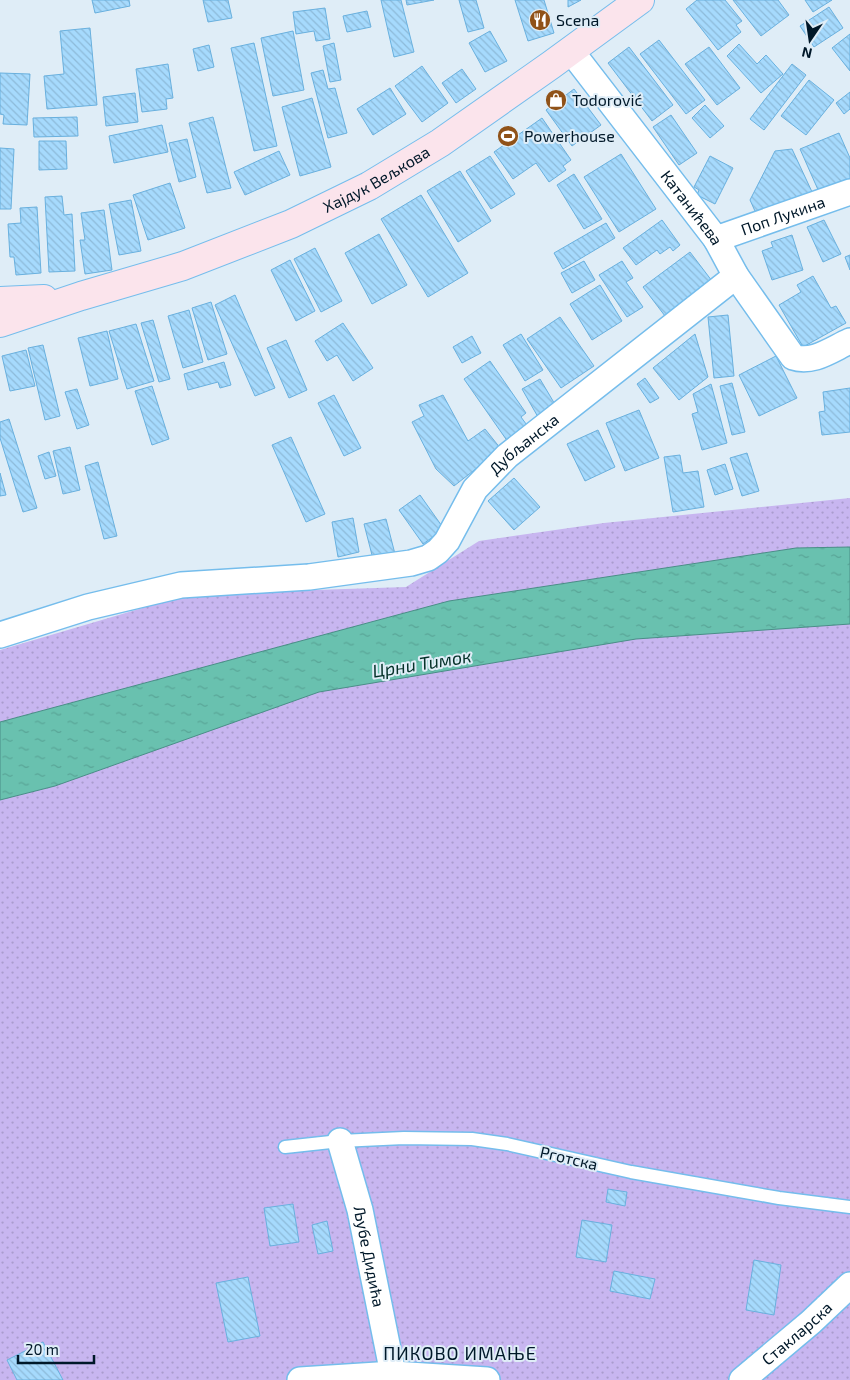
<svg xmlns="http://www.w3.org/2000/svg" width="850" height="1380" font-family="'Exo 2',sans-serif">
<defs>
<pattern id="grass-dots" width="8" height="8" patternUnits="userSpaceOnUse" patternTransform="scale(1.25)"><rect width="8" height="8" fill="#c8b6f0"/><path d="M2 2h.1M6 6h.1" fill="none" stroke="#aa9cce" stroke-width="1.8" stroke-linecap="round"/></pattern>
<pattern id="water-ripples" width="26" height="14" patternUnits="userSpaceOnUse" patternTransform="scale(1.25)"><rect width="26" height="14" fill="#69c1af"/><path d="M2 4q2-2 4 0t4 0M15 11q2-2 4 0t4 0" fill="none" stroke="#59a597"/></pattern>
<pattern id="building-back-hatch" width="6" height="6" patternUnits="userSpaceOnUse" patternTransform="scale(1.25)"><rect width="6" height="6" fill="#a6dafd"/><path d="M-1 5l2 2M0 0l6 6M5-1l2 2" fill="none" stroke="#8dbad9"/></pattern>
</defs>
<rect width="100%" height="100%" fill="#dfedf7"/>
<path fill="url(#grass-dots)" d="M850 498V1380H0V650L190 594 406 587 479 541 604 523Z"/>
<path fill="url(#water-ripples)" stroke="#4a8e87" d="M850 547V624L636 639 319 692 55 786 0 800V722L449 601 796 548Z"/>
<g fill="url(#building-back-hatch)" stroke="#69b0de">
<path d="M92 0H129L130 6 95 13Z"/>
<path d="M203 0H228L232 18 208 22Z"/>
<path d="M381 0H401L414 52 394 57Z"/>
<path d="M406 0H434L407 5Z"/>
<path d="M459 0H476L484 28 468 32Z"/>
<path d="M515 0H544L554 33 528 41Z"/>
<path d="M568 0H581L568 7Z"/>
<path d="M697 0H725L742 21 736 25 741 32 718 50 686 9Z"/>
<path d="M733 0H778L789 15 761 36Z"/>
<path d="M805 0H832L813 12Z"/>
<path d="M829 7 843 28 814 47 800 26Z"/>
<path d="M325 8 330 39 316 41 314 31 296 34 293 12Z"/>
<path d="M367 11 371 27 347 32 343 16Z"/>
<path d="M90 28 97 105 47 109 44 76 64 74 60 31Z"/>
<path d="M293 31 304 90 273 96 261 38Z"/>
<path d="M490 31 507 61 485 72 469 43Z"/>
<path d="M850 34V71L832 48Z"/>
<path d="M659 40 705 100 686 114 640 54Z"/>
<path d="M254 43 277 146 254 151 231 48Z"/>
<path d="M334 43 341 80 330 82 323 46Z"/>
<path d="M739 44 757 64 766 55 783 74 761 93 727 56Z"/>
<path d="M209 45 214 67 198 71 193 49Z"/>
<path d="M629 47 673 105 652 121 608 63Z"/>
<path d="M709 47 740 88 717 105 685 64Z"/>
<path d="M168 64 173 98 166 99 167 109 142 112 136 69Z"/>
<path d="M792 64 806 75 764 130 750 119Z"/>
<path d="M422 66 448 103 422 122 395 86Z"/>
<path d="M462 69 476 89 456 103 442 83Z"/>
<path d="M323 70 328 89 335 88 347 133 328 138 311 73Z"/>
<path d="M0 73 30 74 27 125 3 124 4 115 0 114Z"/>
<path d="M809 80 834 100 806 135 781 116Z"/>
<path d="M390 88 406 114 373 135 357 109Z"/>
<path d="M574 89 601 125 572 146 546 110Z"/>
<path d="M850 92V109L844 114 836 103Z"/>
<path d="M135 93 138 122 106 126 103 97Z"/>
<path d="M312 98 331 167 300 176 282 107Z"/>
<path d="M705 105 724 126 710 138 692 118Z"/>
<path d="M671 115 697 153 679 165 653 127Z"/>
<path d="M77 117 78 136 34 137 33 118Z"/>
<path d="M213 117 231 188 207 193 189 123Z"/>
<path d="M542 118 571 160 563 166 566 170 549 182 536 163 513 179 494 152Z"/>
<path d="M162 125 168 152 114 163 109 136Z"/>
<path d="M839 133 850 158V179L819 192 800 149Z"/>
<path d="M187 139 196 177 179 182 169 143Z"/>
<path d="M39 141H66L67 169 39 170Z"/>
<path d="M0 148 14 149 11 209H0Z"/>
<path d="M792 149 813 194 759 220 750 200 775 151Z"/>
<path d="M279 151 290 175 245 195 234 172Z"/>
<path d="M621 154 656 209 619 232 584 177Z"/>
<path d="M490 156 515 194 491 209 466 171Z"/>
<path d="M710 156 733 168 715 204 697 195 699 190 694 187Z"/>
<path d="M460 171 491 221 458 242 427 191Z"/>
<path d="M574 174 602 219 584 229 557 185Z"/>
<path d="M170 183 185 228 148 240 133 195Z"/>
<path d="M421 195 468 273 428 297 381 219Z"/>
<path d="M62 196 64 215 72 214 75 271 49 272 45 197Z"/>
<path d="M131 200 141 251 119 255 109 204Z"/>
<path d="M37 207 41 273 16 275 14 257H10L8 224 21 223 20 208Z"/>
<path d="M104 210 112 270 85 274 80 240H85L81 213Z"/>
<path d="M662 220 680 245 673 251 670 247 660 254 657 250 636 265 623 248Z"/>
<path d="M824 220 841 254 823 262 807 227Z"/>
<path d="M606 223 615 238 563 269 554 253Z"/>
<path d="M379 234 407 285 372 304 345 253Z"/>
<path d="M792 235 803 270 772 280 762 251 773 247 771 242Z"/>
<path d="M315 248 342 301 321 312 294 259Z"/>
<path d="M690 252 712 281 665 316 643 287Z"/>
<path d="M850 255V270L845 257Z"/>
<path d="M290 260 315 311 296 321 271 270Z"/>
<path d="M584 261 595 280 572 293 561 273Z"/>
<path d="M622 261 633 278 626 282 643 307 627 317 599 275Z"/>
<path d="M813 276 831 308 836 306 846 323 803 347 779 305 801 292 797 285Z"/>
<path d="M600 285 622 321 592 340 570 304Z"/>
<path d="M235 295 275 388 255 396 215 305Z"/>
<path d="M211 302 227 354 208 360 192 308Z"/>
<path d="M189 310 203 362 183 368 168 316Z"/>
<path d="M728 315 734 376 714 378 708 317Z"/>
<path d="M560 317 594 366 561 388 527 339Z"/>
<path d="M153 320 170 379 159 382 141 323Z"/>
<path d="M343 323 373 368 353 381 337 355 327 361 315 341Z"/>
<path d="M136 324 154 381 127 389 109 331Z"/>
<path d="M107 331 118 379 90 386 78 338Z"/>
<path d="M521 334 543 370 525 381 503 345Z"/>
<path d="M695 334 708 377 679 400 653 368Z"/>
<path d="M472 336 481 353 462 363 453 347Z"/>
<path d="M286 340 307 390 289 398 267 348Z"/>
<path d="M43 345 60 416 45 420 28 348Z"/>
<path d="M26 350 35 386 10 391 2 356Z"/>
<path d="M776 356 797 398 759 416 739 375Z"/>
<path d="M490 361 526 413 521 417 529 428 508 442 464 379Z"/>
<path d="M224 362 231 385 220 388 218 382 188 390 184 374Z"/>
<path d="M645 378 659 398 650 403 637 384Z"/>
<path d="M540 379 556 406 538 417 522 389Z"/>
<path d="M732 383 745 432 732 435 720 386Z"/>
<path d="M711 384 727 443 702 450 692 414 698 412 693 394Z"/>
<path d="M152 386 169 439 152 445 135 391Z"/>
<path d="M850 388V432L822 435 819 412 825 411 823 392Z"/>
<path d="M77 389 89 425 77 429 65 392Z"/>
<path d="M334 395 361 448 344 456 318 403Z"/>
<path d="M443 395 468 441 485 429 501 449 454 486 436 469 412 422 424 416 419 405Z"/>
<path d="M639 410 659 458 625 471 606 423Z"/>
<path d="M9 419 37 508 23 512 0 438V422Z"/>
<path d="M598 430 615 467 585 481 567 444Z"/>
<path d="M291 437 325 514 306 522 272 445Z"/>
<path d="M70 447 80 490 63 494 53 451Z"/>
<path d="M49 452 56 476 45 479 38 456Z"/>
<path d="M747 453 759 491 742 496 730 458Z"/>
<path d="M680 455 683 473 698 471 704 507 673 512 664 457Z"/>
<path d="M98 462 117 536 104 539 85 466Z"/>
<path d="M725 464 733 489 715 495 707 470Z"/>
<path d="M0 473 6 495 0 496Z"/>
<path d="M514 478 540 507 514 530 488 501Z"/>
<path d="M420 495 444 529 423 544 399 510Z"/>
<path d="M353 518 359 552 338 557 332 522Z"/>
<path d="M386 519 395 554 373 559 364 524Z"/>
<path d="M608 1189 627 1192 625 1206 606 1202Z"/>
<path d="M293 1204 299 1242 270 1246 264 1208Z"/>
<path d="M582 1220 612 1225 606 1262 576 1257Z"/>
<path d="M327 1221 333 1251 318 1254 312 1225Z"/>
<path d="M754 1260 781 1265 774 1315 746 1310Z"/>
<path d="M614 1271 655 1279 650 1299 610 1291Z"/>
<path d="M248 1277 260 1336 228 1342 216 1283Z"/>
<path d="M43 1342 63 1380H17L7 1360Z"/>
</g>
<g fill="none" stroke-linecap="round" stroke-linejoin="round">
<g stroke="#75bdec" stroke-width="15">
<path id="lane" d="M285 1147 340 1141 404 1138 472 1139 507 1144 631 1172 779 1198 850 1207"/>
</g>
<g stroke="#75bdec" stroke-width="28">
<g id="street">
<path id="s1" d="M571 51 716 239 736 276 793 357C813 364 832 349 850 341"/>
<path id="s2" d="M716 239 850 192"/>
<path id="s3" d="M0 635 88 607 181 585 309 577 411 563 428 558 438 551 447 541 475 489 507 456 736 276"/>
<path id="s4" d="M340 1141 360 1210 393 1374"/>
<path d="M300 1380 393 1374 487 1380"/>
<path id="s5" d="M742 1380 811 1322 850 1285"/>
</g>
</g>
<g stroke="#75bdec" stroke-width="30">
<g id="secondary">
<path d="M0 301 44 299"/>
<path id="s6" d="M0 323 81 296 183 266 291 224 369 186 440 143 551 65 640 0"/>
</g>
</g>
<use href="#lane" stroke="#fff" stroke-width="12"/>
<use href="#street" stroke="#fff" stroke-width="25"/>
<use href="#secondary" stroke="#fbe4ec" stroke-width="28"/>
</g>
<defs>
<g id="restaurant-disc" transform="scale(1.125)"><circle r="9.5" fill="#905218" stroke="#dfedf7"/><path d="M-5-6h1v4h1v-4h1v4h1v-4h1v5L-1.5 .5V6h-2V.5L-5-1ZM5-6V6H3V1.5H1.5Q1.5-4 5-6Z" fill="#fff"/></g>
<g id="shop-disc" transform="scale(1.125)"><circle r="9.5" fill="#905218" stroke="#dfedf7"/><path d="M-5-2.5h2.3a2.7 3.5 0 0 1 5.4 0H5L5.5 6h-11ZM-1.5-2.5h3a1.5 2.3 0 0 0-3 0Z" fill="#fff"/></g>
<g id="stadium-disc" transform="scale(1.125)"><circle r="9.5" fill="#905218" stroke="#dfedf7"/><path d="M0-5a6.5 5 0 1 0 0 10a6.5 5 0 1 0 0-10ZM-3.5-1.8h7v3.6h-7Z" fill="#fff"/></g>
</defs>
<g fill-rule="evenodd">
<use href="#restaurant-disc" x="540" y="20"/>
<use href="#shop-disc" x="556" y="100"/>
<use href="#stadium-disc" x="508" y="136"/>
</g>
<g text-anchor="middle" stroke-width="4" stroke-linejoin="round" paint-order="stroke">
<g font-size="16" fill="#001829" stroke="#dfedf7" text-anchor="start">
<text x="556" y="26">Scena</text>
<text x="572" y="106">Todorović</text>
<text x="524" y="142">Powerhouse</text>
</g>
<g font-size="16" fill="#001829" stroke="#dfedf7">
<text dy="6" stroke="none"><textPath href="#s6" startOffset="404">Хајдук Вељкова</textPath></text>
<text dy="6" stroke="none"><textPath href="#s1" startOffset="198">Катанићева</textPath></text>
<text dy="6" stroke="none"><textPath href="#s2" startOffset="71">Поп Лукина</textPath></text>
<text dy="6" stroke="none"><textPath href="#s3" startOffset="588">Дубљанска</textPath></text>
<text transform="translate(569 1158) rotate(13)" y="6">Рготска</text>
<text dy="6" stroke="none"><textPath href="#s4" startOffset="119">Љубе Дидића</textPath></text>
<text dy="6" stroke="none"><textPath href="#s5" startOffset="72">Стакларска</textPath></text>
</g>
<g font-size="18" font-style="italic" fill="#053129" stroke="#dfedf7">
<text transform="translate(422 664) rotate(-9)" y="6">Црни Тимок</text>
</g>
<g font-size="18" letter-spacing="1" fill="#001829" stroke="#dfedf7">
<text x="460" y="1360">ПИКОВО ИМАЊЕ</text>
</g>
</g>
<g transform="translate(810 40) rotate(193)" stroke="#dfedf7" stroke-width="4" paint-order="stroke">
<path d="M0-4L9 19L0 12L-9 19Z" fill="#001829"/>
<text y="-8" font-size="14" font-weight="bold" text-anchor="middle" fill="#001829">N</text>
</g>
<path d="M18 1355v8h76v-8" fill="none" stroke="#001829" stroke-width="2.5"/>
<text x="25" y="1355" font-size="15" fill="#001829" stroke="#dfedf7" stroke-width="4" paint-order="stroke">20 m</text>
</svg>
